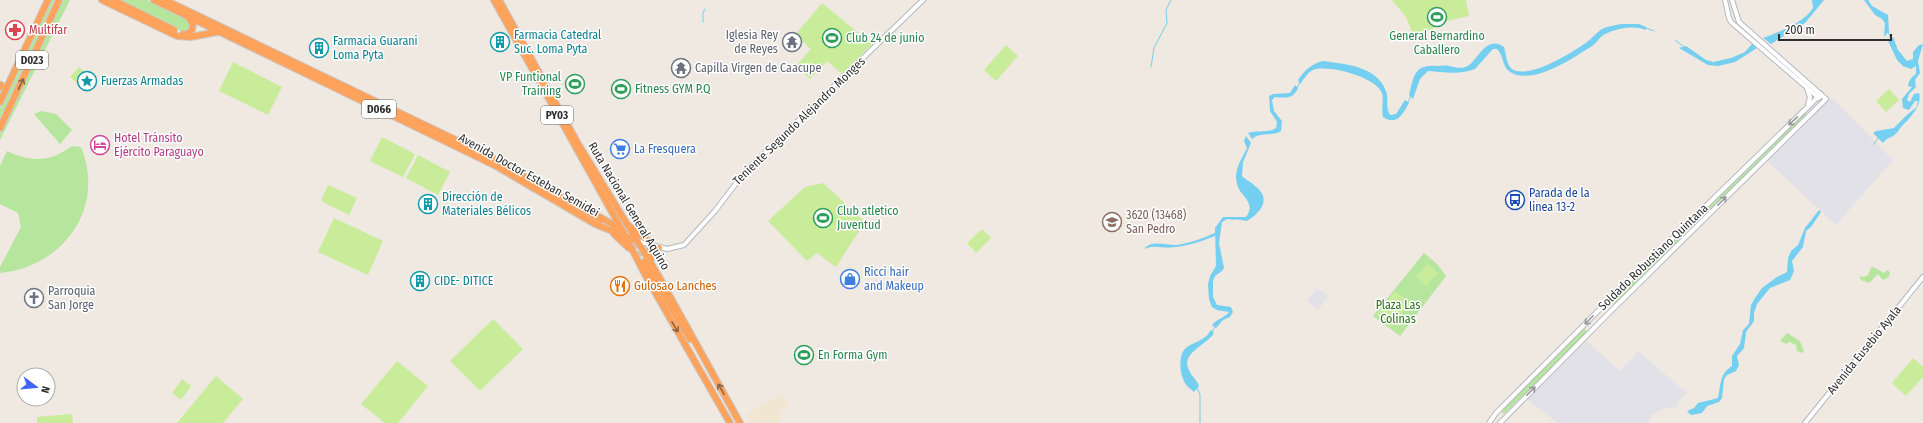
<svg xmlns="http://www.w3.org/2000/svg" width="1923" height="423" font-family="'Fira Sans Condensed',sans-serif">
<rect width="100%" height="100%" fill="#efe9e1"/>
<g fill="#e3e1e8">
<path d="M1833 99 1893 160 1836 225 1767 161 1828 100Z"/>
<path d="M1317 288 1328 296 1318 310 1307 301Z"/>
<path d="M1585 340 1620 371 1638 351 1687 393 1680 400 1676 407 1663 409 1652 415 1648 423H1558L1526 398Z"/>
</g>
<path fill="#f0e6d1" d="M781 394 788 406 778 413 782 420 778 423H751L746 415Z"/>
<g fill="#b6e59e">
<path d="M50 0H56L0 123V108Z"/>
<path d="M62 0H70L0 140V134Z"/>
<path d="M117 0H147L185 17 190 22V31L183 32Z"/>
<path d="M41 111 56 114 72 130 60 144 34 114Z"/>
<path d="M1805 113 1807 114V115L1616 304H1614L1613 301Z"/>
<path d="M74 146 80 147 82 149C105 210 62 267 0 273V267L21 227 18 213 0 204V166L7 151C23 159 40 162 57 155 63 152 68 148 74 146Z"/>
<path d="M1424 253 1437 264 1446 276 1400 336 1373 316Z"/>
<path d="M1873 267 1884 273 1887 270 1890 272 1889 277 1883 280 1878 274 1869 283 1861 280 1859 276 1864 277 1868 275 1871 268Z"/>
<path d="M1584 329 1588 332 1504 414 1502 413 1501 411Z"/>
<path d="M1787 333 1800 341 1804 352 1803 353 1797 351 1796 345 1790 342 1786 344 1780 341Z"/>
</g>
<g fill="#c9ec9a">
<path d="M1392 0H1466L1469 16 1433 24 1434 29 1413 34 1406 17Z"/>
<path d="M822 3 872 44 842 74 827 61 810 79 796 66 811 49 795 35Z"/>
<path d="M1006 45 1018 56 996 81 984 70Z"/>
<path d="M233 62 282 87 268 115 219 91Z"/>
<path d="M79 67 95 82 87 92 70 77Z"/>
<path d="M1889 89 1899 100 1886 112 1876 101Z"/>
<path d="M382 137 415 154 403 177 370 161Z"/>
<path d="M418 155 450 172 438 195 406 178Z"/>
<path d="M823 183 865 222 836 267 817 253 807 261 768 221 805 187Z"/>
<path d="M328 185 357 198 349 215 321 201Z"/>
<path d="M334 218 383 241 368 275 318 252Z"/>
<path d="M982 229 991 238 976 253 967 243Z"/>
<path d="M1428 264 1438 273 1426 286 1416 277Z"/>
<path d="M1395 291 1410 302 1391 327 1376 315Z"/>
<path d="M493 319 523 349 480 391 450 361Z"/>
<path d="M1913 358 1923 367V377L1906 396 1892 383Z"/>
<path d="M397 361 428 386 398 423H385L361 404Z"/>
<path d="M216 376 243 399 223 423H177Z"/>
<path d="M182 379 191 386 181 400 172 393Z"/>
<path d="M72 414 73 423H37V417Z"/>
</g>
<g fill="#75cff0">
<path d="M1812 0H1824L1805 23 1771 44 1763 38C1781 31 1802 24 1813 8Z"/>
<path d="M1864 0H1868L1872 6 1888 15 1889 31 1884 37 1885 23 1882 19 1875 15Z"/>
<path d="M1621 24H1639L1646 27V30C1634 25 1618 28 1605 34 1599 37 1597 43 1592 46 1573 58 1533 86 1510 72 1502 67 1504 56 1497 49H1493L1475 69C1460 75 1443 72 1428 71L1420 79 1413 99 1409 95C1414 76 1414 64 1437 66 1441 66 1446 65 1449 66 1454 67 1460 69 1465 67 1477 64 1485 33 1504 47 1506 53 1506 65 1512 69 1529 80 1573 52 1587 42 1593 38 1597 31 1604 28 1609 26 1616 25 1621 24Z"/>
<path d="M1893 37 1898 50 1907 61 1913 59V52L1919 45 1923 44 1918 61 1920 73 1915 80 1916 87 1909 94 1907 100 1910 102 1914 94 1919 93C1923 105 1909 119 1902 126 1899 129 1897 134 1893 136 1889 138 1886 139 1883 143L1873 133 1876 131 1894 128C1899 123 1910 111 1916 108L1918 101H1915L1909 110 1903 108 1902 99 1912 87 1908 86C1908 82 1912 76 1916 74V66L1911 69 1903 66 1897 60 1888 41Z"/>
<path d="M1752 44 1757 48 1735 62 1718 66 1708 65 1679 48 1686 46 1706 60 1713 62 1731 58 1745 52Z"/>
<path d="M1323 61C1345 64 1377 66 1386 91 1389 99 1385 107 1390 115L1396 114 1405 100 1409 103C1403 114 1397 126 1383 117 1381 110 1384 100 1382 93 1376 77 1328 64 1313 70 1308 72 1304 79 1300 84L1298 80C1304 71 1311 64 1323 61Z"/>
<path d="M1295 85 1298 88C1293 99 1287 98 1275 97L1272 100 1274 111 1282 121 1281 131C1272 137 1261 131 1252 139L1248 133C1257 130 1269 133 1276 128L1277 122 1270 111 1269 96 1273 94 1290 93Z"/>
<path d="M1246 136 1251 143 1243 162 1242 176C1246 180 1251 182 1255 186 1272 199 1261 212 1247 221L1235 219 1236 220 1227 219 1222 222 1219 243 1224 268 1222 271 1215 276 1213 281V297L1217 305 1231 307 1233 312 1230 317 1223 320 1216 328 1212 325C1217 319 1224 318 1229 312L1217 310 1212 307 1209 299 1208 284 1210 276 1216 266 1215 228 1223 217H1246C1257 202 1240 197 1237 184 1233 170 1242 159 1247 148L1244 141Z"/>
<path d="M1819 210 1821 212 1811 227 1806 231 1803 247 1792 261 1794 271 1790 280 1770 288 1757 304 1754 313V321L1746 332 1744 348 1737 356 1739 365 1736 371 1727 375 1724 379 1722 398 1719 402 1707 406 1702 413 1691 415 1687 411 1694 408 1698 403 1718 398C1721 385 1719 374 1732 366V356L1740 344 1743 330 1749 324 1751 305 1755 298 1762 288 1777 277 1787 272 1788 258 1791 251 1798 245 1805 228Z"/>
<path d="M1215 233V236C1202 241 1188 246 1175 247 1164 249 1155 244 1144 249 1153 239 1166 246 1177 245 1190 243 1203 238 1215 233Z"/>
<path d="M1211 330 1214 333C1207 345 1180 353 1189 370 1191 376 1197 380 1199 386L1194 392C1192 390 1189 388 1187 386 1180 378 1177 355 1186 348 1194 341 1204 342 1211 330Z"/>
</g>
<g fill="none" stroke-linecap="round" stroke-linejoin="round">
<g stroke="#75cff0" stroke-width="1">
<path d="M703 22V13L705 9"/>
<path d="M1646 28 1654 31"/>
<path d="M1888 31 1891 40"/>
<path d="M1675 40 1684 47"/>
<path d="M1151 67 1154 48 1167 23 1166 10 1171 0"/>
<path d="M1297 88 1300 82"/>
<path d="M1408 102 1411 96"/>
<path d="M1874 144 1878 138"/>
<path d="M1212 332 1215 326"/>
<path d="M1197 388 1200 394V423"/>
</g>
<path stroke="#c8c4bd" stroke-width="6" stroke-dasharray="6 3" stroke-linecap="butt" d="M627 237 635 246 644 262"/>
<g stroke="#b4b7c1" stroke-width="6">
<g id="minor">
<path d="M1725 0 1729 18 1731 22 1819 98"/>
<path d="M1807 88 1810 97 1808 105"/>
<path d="M637 241 667 249 684 245 715 211 744 173 923 0"/>
<path d="M1489 423 1496 413 1607 302 1821 94"/>
<path d="M1500 423 1613 309 1826 99 1739 22 1732 0"/>
<path d="M1805 423 1923 277"/>
</g>
</g>
<g stroke="#c9c9c9" stroke-width="8">
<g id="highway">
<path d="M102 0 177 36 191 37 217 32"/>
<path d="M113 0 174 30"/>
<path d="M154 0 455 146 496 166 595 224 637 241"/>
<path d="M165 0 487 155 601 220"/>
<path d="M494 0 622 230 647 278 730 423"/>
<path d="M499 0 577 142 658 275 740 423"/>
<path d="M183 34H188L192 30 193 24 189 18"/>
<path d="M0 87 1 85"/>
<path d="M0 102 48 0"/>
<path d="M0 128 59 0"/>
<path d="M598 216 621 229"/>
<path d="M629 226 650 242"/>
<path d="M614 234 629 248"/>
<path d="M651 259 649 254 650 249 659 248"/>
<path d="M644 262 690 339"/>
</g>
</g>
<use href="#minor" stroke="#fff" stroke-width="4"/>
<use href="#highway" stroke="#ffa35c" stroke-width="6"/>
</g>
<defs><path id="oneway-shaft" d="M-6 0H5M1.5-3L5.5 0L1.5 3" fill="none" stroke-width="1.6" stroke-linecap="round" stroke-linejoin="round"/></defs>
<g stroke="#8c6343">
<use href="#oneway-shaft" transform="translate(21 84) rotate(-65)"/>
<use href="#oneway-shaft" transform="translate(675 327) rotate(60)"/>
<use href="#oneway-shaft" transform="translate(721 389) rotate(-120)"/>
</g>
<g stroke="#969696">
<use href="#oneway-shaft" transform="translate(1793 121) rotate(136)"/>
<use href="#oneway-shaft" transform="translate(1722 201) rotate(-45)"/>
<use href="#oneway-shaft" transform="translate(1589 320) rotate(135)"/>
<use href="#oneway-shaft" transform="translate(1531 391) rotate(-45)"/>
</g>
<defs>
<g id="stadium-ring" transform="scale(1)"><circle r="9.5" fill="#fff" stroke="#2e9e5b" stroke-width="1.5"/><path d="M0-5a6.5 5 0 1 0 0 10a6.5 5 0 1 0 0-10ZM-3.5-1.8h7v3.6h-7Z" fill="#2e9e5b"/></g>
<g id="pharmacy-ring" transform="scale(1)"><circle r="9.5" fill="#fff" stroke="#e0444e" stroke-width="1.5"/><path d="M-2-6h4v4h4v4h-4v4h-4v-4h-4v-4h4Z" fill="#e0444e"/></g>
<g id="building-ring" transform="scale(1)"><circle r="9.5" fill="#fff" stroke="#0f9aa8" stroke-width="1.5"/><path d="M-4-6H4V6H1V3H-1V6H-4ZM-2.5-4.3h1.7v1.8h-1.7ZM.8-4.3h1.7v1.8H.8ZM-2.5-1h1.7V.8h-1.7ZM.8-1h1.7V.8H.8Z" fill="#0f9aa8"/></g>
<g id="temple-ring" transform="scale(1)"><circle r="9.5" fill="#fff" stroke="#6b7280" stroke-width="1.5"/><path d="M0-6L5-2H3V0L6.5 2.5H4V6H1.5V3h-3V6H-4V2.5H-6.5L-3 0V-2H-5Z" fill="#6b7280"/></g>
<g id="sight-ring" transform="scale(1)"><circle r="9.5" fill="#fff" stroke="#0f9aa8" stroke-width="1.5"/><path d="M0-6L1.8-2.2L6-1.7L2.9 1.2L3.7 5.4L0 3.3L-3.7 5.4L-2.9 1.2L-6-1.7L-1.8-2.2Z" fill="#0f9aa8"/></g>
<g id="hotel-ring" transform="scale(1)"><circle r="9.5" fill="#fff" stroke="#d1479c" stroke-width="1.5"/><path d="M-6-4.5h1.5V1H6V5H4.5V3h-9V5H-6ZM-4 0a1.8 1.8 0 1 1 3.6 0ZM.5 0V-2.5h3Q6-2.5 6 0Z" fill="#d1479c"/></g>
<g id="supermarket-ring" transform="scale(1)"><circle r="9.5" fill="#fff" stroke="#3f7fe0" stroke-width="1.5"/><path d="M-6-5.5h2.5l.6 2H6L4.5 2H-2.5L-4.4-4H-6ZM-1.5 3.2a1.3 1.3 0 1 0 .1 0ZM3 3.2a1.3 1.3 0 1 0 .1 0Z" fill="#3f7fe0"/></g>
<g id="bus-ring" transform="scale(1)"><circle r="9.5" fill="#fff" stroke="#1a4fb4" stroke-width="1.5"/><path d="M-5-6H5V4H4V6H2V4H-2V6H-4V4H-5ZM-3.5-4V0h7V-4ZM-3.5 1.2v1.5H-2V1.2ZM2 1.2v1.5H3.5V1.2Z" fill="#1a4fb4"/></g>
<g id="school-ring" transform="scale(1)"><circle r="9.5" fill="#fff" stroke="#8d6e63" stroke-width="1.5"/><path d="M0-5L7-2L0 1L-7-2ZM-4 1L0 2.5L4 1V4Q0 6-4 4Z" fill="#8d6e63"/></g>
<g id="shop-ring" transform="scale(1)"><circle r="9.5" fill="#fff" stroke="#3f7fe0" stroke-width="1.5"/><path d="M-5-2.5h2.3a2.7 3.5 0 0 1 5.4 0H5L5.5 6h-11ZM-1.5-2.5h3a1.5 2.3 0 0 0-3 0Z" fill="#3f7fe0"/></g>
<g id="restaurant-ring" transform="scale(1)"><circle r="9.5" fill="#fff" stroke="#e8710a" stroke-width="1.5"/><path d="M-5-6h1v4h1v-4h1v4h1v-4h1v5L-1.5 .5V6h-2V.5L-5-1ZM5-6V6H3V1.5H1.5Q1.5-4 5-6Z" fill="#e8710a"/></g>
<g id="church-ring" transform="scale(1)"><circle r="9.5" fill="#fff" stroke="#6b7280" stroke-width="1.5"/><path d="M-1.2-6h2.4v3.5h3.3v2.4h-3.3V6h-2.4V-.1h-3.3v-2.4h3.3Z" fill="#6b7280"/></g>
</defs>
<g fill-rule="evenodd">
<use href="#stadium-ring" x="1437" y="17"/>
<use href="#pharmacy-ring" x="15" y="30"/>
<use href="#stadium-ring" x="832" y="38"/>
<use href="#building-ring" x="500" y="42"/>
<use href="#temple-ring" x="792" y="42"/>
<use href="#building-ring" x="319" y="48"/>
<use href="#temple-ring" x="681" y="68"/>
<use href="#sight-ring" x="87" y="81"/>
<use href="#stadium-ring" x="575" y="84"/>
<use href="#stadium-ring" x="621" y="89"/>
<use href="#hotel-ring" x="100" y="145"/>
<use href="#supermarket-ring" x="620" y="149"/>
<use href="#bus-ring" x="1515" y="200"/>
<use href="#building-ring" x="428" y="204"/>
<use href="#stadium-ring" x="823" y="218"/>
<use href="#school-ring" x="1112" y="222"/>
<use href="#shop-ring" x="850" y="279"/>
<use href="#building-ring" x="420" y="281"/>
<use href="#restaurant-ring" x="620" y="286"/>
<use href="#church-ring" x="34" y="298"/>
<use href="#stadium-ring" x="804" y="355"/>
</g>
<g text-anchor="middle" stroke-width="3" stroke-linejoin="round" paint-order="stroke">
<g fill="#fff" stroke="#6d6d6d" stroke-width="1">
<rect x="16" y="51" width="32" height="18" rx="3"/>
<rect x="362" y="100" width="34" height="18" rx="3"/>
<rect x="541" y="106" width="32" height="18" rx="3"/>
</g>
<g font-size="11" font-weight="bold" fill="#2e2e2e">
<text x="32" y="64">D023</text>
<text x="379" y="113">D066</text>
<text x="557" y="119">PY03</text>
</g>
<g font-size="12" fill="#be3a42" stroke="#fff" text-anchor="start">
<text x="29" y="34">Multifar</text>
</g>
<g font-size="12" fill="#0d838f" stroke="#fff" text-anchor="start">
<text x="514" y="39">Farmacia Catedral<tspan x="514" dy="14">Suc. Loma Pyta</tspan></text>
<text x="333" y="45">Farmacia Guarani<tspan x="333" dy="14">Loma Pyta</tspan></text>
<text x="101" y="85">Fuerzas Armadas</text>
<text x="442" y="201">Dirección de<tspan x="442" dy="14">Materiales Bélicos</tspan></text>
<text x="434" y="285">CIDE- DITICE</text>
</g>
<g font-size="12" fill="#5b616d" stroke="#fff" text-anchor="start">
<text x="778" y="39" text-anchor="end">Iglesia Rey<tspan x="778" dy="14">de Reyes</tspan></text>
<text x="695" y="72">Capilla Virgen de Caacupe</text>
<text x="48" y="295">Parroquia<tspan x="48" dy="14">San Jorge</tspan></text>
</g>
<g font-size="12" fill="#27864d" stroke="#fff" text-anchor="start">
<text x="1437" y="40" text-anchor="middle">General Bernardino<tspan x="1437" dy="14">Caballero</tspan></text>
<text x="846" y="42">Club 24 de junio</text>
<text x="561" y="81" text-anchor="end">VP Funtional<tspan x="561" dy="14">Training</tspan></text>
<text x="635" y="93">Fitness GYM P.Q</text>
<text x="837" y="215">Club atletico<tspan x="837" dy="14">Juventud</tspan></text>
<text x="818" y="359">En Forma Gym</text>
</g>
<g font-size="12" fill="#2e2e2e" stroke="#fff">
<text transform="translate(799 121) rotate(-44)" y="4">Teniente Segundo Alejandro Monges</text>
<text transform="translate(529 175) rotate(29)" y="4">Avenida Doctor Esteban Semidei</text>
<text transform="translate(629 206) rotate(59)" y="4">Ruta Nacional General Aquino</text>
<text transform="translate(1653 257) rotate(-44)" y="4">Soldado Robustiano Quintana</text>
<text transform="translate(1864 350) rotate(-51)" y="4">Avenida Eusebio Ayala</text>
</g>
<g font-size="12" fill="#b23c85" stroke="#fff" text-anchor="start">
<text x="114" y="142">Hotel Tránsito<tspan x="114" dy="14">Ejército Paraguayo</tspan></text>
</g>
<g font-size="12" fill="#366cbe" stroke="#fff" text-anchor="start">
<text x="634" y="153">La Fresquera</text>
<text x="864" y="276">Ricci hair<tspan x="864" dy="14">and Makeup</tspan></text>
</g>
<g font-size="12" fill="#164399" stroke="#fff" text-anchor="start">
<text x="1529" y="197">Parada de la<tspan x="1529" dy="14">linea 13-2</tspan></text>
</g>
<g font-size="12" fill="#785e54" stroke="#fff" text-anchor="start">
<text x="1126" y="219">3620 (13468)<tspan x="1126" dy="14">San Pedro</tspan></text>
</g>
<g font-size="12" fill="#c56008" stroke="#fff" text-anchor="start">
<text x="634" y="290">Gulosao Lanches</text>
</g>
<g font-size="12" fill="#2c6e1b" stroke="#fff">
<text x="1398" y="309">Plaza Las<tspan x="1398" dy="14">Colinas</tspan></text>
</g>
</g>
<g transform="translate(36 387) rotate(106)"><circle r="19" fill="#ffffff" stroke="#ababab"/>
<path d="M0-3L7 15L0 10L-7 15Z" fill="#4264fb"/>
<text y="-6" font-size="11" font-weight="bold" text-anchor="middle" fill="#2e2e2e">N</text>
</g>
<path d="M1779 34v6h112v-6" fill="none" stroke="#2e2e2e" stroke-width="2"/>
<text x="1785" y="34" font-size="12" fill="#2e2e2e" stroke="#ffffff" stroke-width="3" paint-order="stroke">200 m</text>
</svg>
